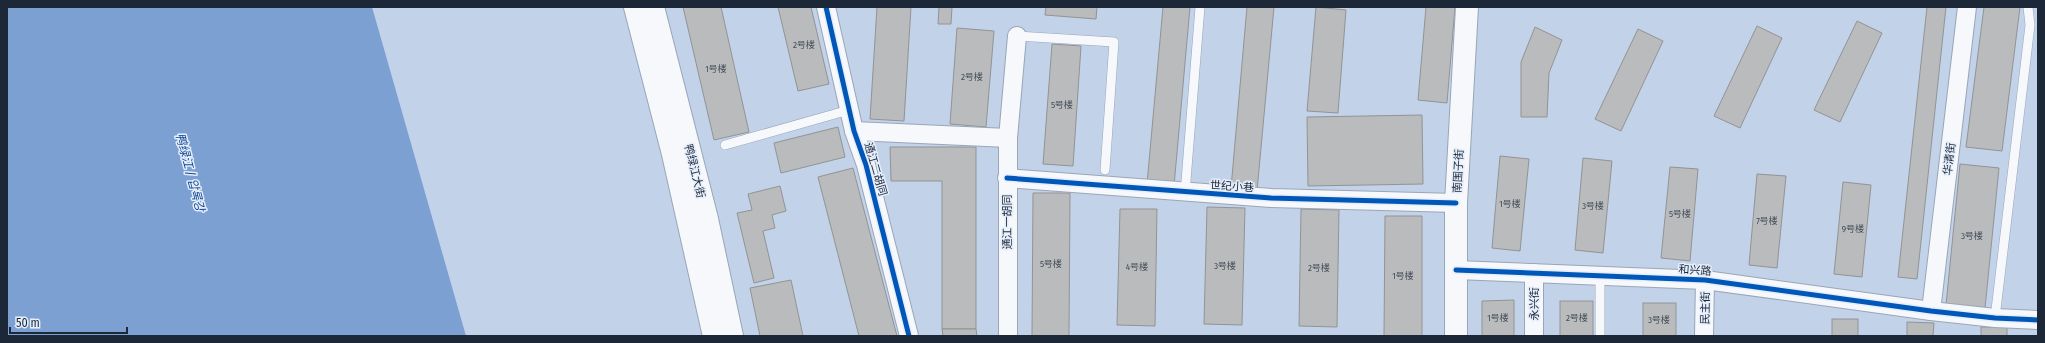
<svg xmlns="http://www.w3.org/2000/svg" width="2045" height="343" font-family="'Fira Sans Condensed','Noto Sans SC','Noto Sans KR',sans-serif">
<rect width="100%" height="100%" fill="#c2d2e9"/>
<path fill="#7da0d3" d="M7 7H372L466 336H7Z"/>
<g fill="#b9bbbc" stroke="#929395">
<path d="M683 7H721L749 132 714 140Z"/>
<path d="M778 7H811L829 84 798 91Z"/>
<path d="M877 7H911L904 121 870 119Z"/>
<path d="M939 7H952L951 24H938Z"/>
<path d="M1046 7H1097L1096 19 1045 15Z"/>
<path d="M1163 7H1190L1174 186 1147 184Z"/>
<path d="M1247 7H1274L1257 191 1231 188Z"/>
<path d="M1316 7 1346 10 1338 113 1307 111Z"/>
<path d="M1426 7H1455L1447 103 1418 100Z"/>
<path d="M1927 7H1946L1917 279 1898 277Z"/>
<path d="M1984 7H2020L2002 151 1966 147Z"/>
<path d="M1857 21 1882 33 1840 122 1814 110Z"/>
<path d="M1757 26 1782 38 1740 128 1714 116Z"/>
<path d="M1535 27 1562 40 1549 73 1547 117H1521V62Z"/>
<path d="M957 28 994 31 986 127 950 124Z"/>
<path d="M1638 29 1663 41 1621 131 1595 119Z"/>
<path d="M1052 44 1081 46 1073 166 1043 164Z"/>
<path d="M1422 115 1423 184 1308 186 1307 117Z"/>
<path d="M838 127 845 157 781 173 774 143Z"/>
<path d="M890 147H976V329H942V181H891Z"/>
<path d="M1500 156 1529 159 1520 251 1492 248Z"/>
<path d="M1583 158 1612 161 1603 253 1575 250Z"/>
<path d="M1960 164 1999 168 1985 308 1946 305Z"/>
<path d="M1670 167 1698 169 1690 261 1661 258Z"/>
<path d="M853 168 897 336H859L818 177Z"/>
<path d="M1757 174 1786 176 1777 268 1749 265Z"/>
<path d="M1843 182 1871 185 1862 277 1834 274Z"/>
<path d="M780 186 786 211 772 215 775 228 763 231 774 278 754 283 737 213 752 210 748 194Z"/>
<path d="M1033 193H1070L1069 336H1032Z"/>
<path d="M1207 207 1245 208 1242 325 1204 324Z"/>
<path d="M1120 209H1157L1155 326 1117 325Z"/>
<path d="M1301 209 1339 210 1337 327 1299 326Z"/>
<path d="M1385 216H1422V336H1384Z"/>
<path d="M791 280 803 336H760L750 288Z"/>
<path d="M1514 300V336H1482V301Z"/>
<rect x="1560" y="301" width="33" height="35"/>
<rect x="1643" y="303" width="33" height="33"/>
<rect x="1832" y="319" width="26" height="17"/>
<path d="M1907 322 1934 323 1933 336H1907Z"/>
<rect x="1981" y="327" width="26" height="9"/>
<path d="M942 329H976L977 336H943Z"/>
</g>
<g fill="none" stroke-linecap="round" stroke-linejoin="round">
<g stroke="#99a6b8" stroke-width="10">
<g id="service">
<path d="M1017 36 1114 42 1105 170"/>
<path d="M725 145 849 110"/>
<path d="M1185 193 1200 7"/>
<path d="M1600 276V336"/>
<path d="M1995 318 2030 25 2028 7"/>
</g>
</g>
<g stroke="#99a6b8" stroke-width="20">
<g id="minor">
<path d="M826 7 854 131 866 165 909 336"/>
<path d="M854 131 1008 138"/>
<path d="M1007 178 1271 198 1456 203"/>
<path d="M1456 270 1705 280 1931 311 1995 318 2038 320"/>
<path d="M1534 273V336"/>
<path d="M1931 311 1967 7"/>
<path d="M1008 336V138L1017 36"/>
<path d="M1704 336 1705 280"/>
</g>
</g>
<g stroke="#99a6b8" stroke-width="24">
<path id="tertiary" d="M1456 336V203L1467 7"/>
</g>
<g stroke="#99a6b8" stroke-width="24">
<g id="trunk">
<path d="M635 7 673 154 714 336"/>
<path d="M653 7 707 219 732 336"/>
</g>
</g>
<use href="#service" stroke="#f6f8fc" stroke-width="9"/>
<use href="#minor" stroke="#f6f8fc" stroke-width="18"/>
<use href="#tertiary" stroke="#f6f8fc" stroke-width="22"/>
<use href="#trunk" stroke="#f6f8fc" stroke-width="22"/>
<g stroke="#e5eefb" stroke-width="8">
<g id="cycleway">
<path d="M826 7 854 131 866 165 909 336"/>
<path d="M1007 178 1271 198 1456 203"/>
<path d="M1456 270 1705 280 1931 311 1995 318 2038 320"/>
</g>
</g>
<use href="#cycleway" stroke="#0057b8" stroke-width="5"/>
</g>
<g text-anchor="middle" stroke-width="3" stroke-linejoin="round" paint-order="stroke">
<g font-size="9" fill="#434c59">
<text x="804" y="48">2号楼</text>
<text x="716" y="72">1号楼</text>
<text x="972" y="80">2号楼</text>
<text x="1062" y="108">5号楼</text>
<text x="1510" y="207">1号楼</text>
<text x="1593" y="209">3号楼</text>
<text x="1680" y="217">5号楼</text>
<text x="1767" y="224">7号楼</text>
<text x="1853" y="232">9号楼</text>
<text x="1972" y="239">3号楼</text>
<text x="1051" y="267">5号楼</text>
<text x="1225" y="269">3号楼</text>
<text x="1137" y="270">4号楼</text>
<text x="1319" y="271">2号楼</text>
<text x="1403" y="279">1号楼</text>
<text x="1498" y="321">1号楼</text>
<text x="1577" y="321">2号楼</text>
<text x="1659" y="323">3号楼</text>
</g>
<g font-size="11" fill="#1c2738" stroke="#e5eefb">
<text transform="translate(1949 159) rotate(-83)" y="4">华清街</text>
<text transform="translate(876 169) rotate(74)" y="4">通江二胡同</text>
<text transform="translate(695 171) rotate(76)" y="4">鸭绿江大街</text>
<text transform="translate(1458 171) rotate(-87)" y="4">南围子街</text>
<text transform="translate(1232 186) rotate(4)" y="4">世纪小巷</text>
<text transform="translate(1007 222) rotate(-90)" y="4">通江一胡同</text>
<text transform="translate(1695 270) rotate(4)" y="4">和兴路</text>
<text transform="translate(1534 304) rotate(-90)" y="4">永兴街</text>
<text transform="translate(1705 308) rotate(-89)" y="4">民主街</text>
</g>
<g font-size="12" font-style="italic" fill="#0d4592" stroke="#e5eefb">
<text transform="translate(190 172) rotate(75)" y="4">鸭绿江 / 압록강</text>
</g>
</g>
<rect width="2045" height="343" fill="none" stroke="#1c2738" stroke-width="16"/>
<path d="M10 327v6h117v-6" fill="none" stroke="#1c2738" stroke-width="2"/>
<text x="16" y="327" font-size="12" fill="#1c2738" stroke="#e5eefb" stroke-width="3" paint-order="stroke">50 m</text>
</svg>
